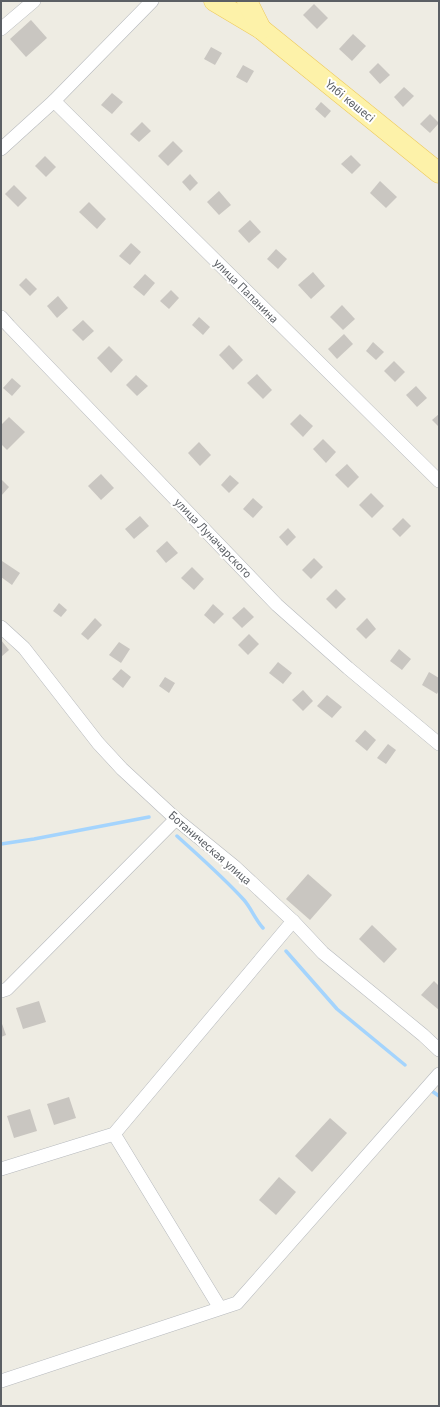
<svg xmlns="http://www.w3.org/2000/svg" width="440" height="1407" font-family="'PT Sans',sans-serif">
<rect width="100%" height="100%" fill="#eeece3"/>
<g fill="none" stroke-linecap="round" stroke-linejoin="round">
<g stroke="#a4d4fd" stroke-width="3.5">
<path d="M177 836C200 857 223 877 244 900 251 908 255 919 263 928"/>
<path d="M1 844 34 839 149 817"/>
<path d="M286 951 337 1009 405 1065"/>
<path d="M429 1089 439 1096"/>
</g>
</g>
<g fill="#c9c6c1">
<path d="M314 4 328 18 317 29 303 15Z"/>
<path d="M31 20 47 38 26 57 10 39Z"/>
<path d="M353 34 366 46 352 61 339 49Z"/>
<path d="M211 47 222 53 215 65 204 59Z"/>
<path d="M378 63 390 75 380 84 369 72Z"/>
<path d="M243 65 254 71 247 83 236 77Z"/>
<path d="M404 87 414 96 403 107 394 97Z"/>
<path d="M112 93 123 102 112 114 101 105Z"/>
<path d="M321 102 331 111 325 118 315 109Z"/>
<path d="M430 114 439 123 430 133 420 124Z"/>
<path d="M142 122 151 131 139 142 130 134Z"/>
<path d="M173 141 183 151 168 166 158 156Z"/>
<path d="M351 155 361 165 352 174 341 164Z"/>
<path d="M45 156 56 167 46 177 35 166Z"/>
<path d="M190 174 198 183 190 191 182 182Z"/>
<path d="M380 181 397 197 386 208 370 193Z"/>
<path d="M14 185 27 198 18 207 5 194Z"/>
<path d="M219 191 231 205 219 215 207 202Z"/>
<path d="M89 202 106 219 97 229 79 212Z"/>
<path d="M250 220 261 232 249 243 238 231Z"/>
<path d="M131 243 141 252 130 265 119 256Z"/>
<path d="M276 249 287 259 278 269 267 259Z"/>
<path d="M313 272 325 286 311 299 298 285Z"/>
<path d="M145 274 155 283 144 296 133 287Z"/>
<path d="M26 278 37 289 30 296 19 285Z"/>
<path d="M171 290 179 298 169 309 160 301Z"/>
<path d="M58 296 68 308 57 318 47 306Z"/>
<path d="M342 305 355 319 343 330 330 317Z"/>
<path d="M199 317 210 327 203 335 192 325Z"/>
<path d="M83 320 94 331 83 341 72 330Z"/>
<path d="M344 334 353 344 337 359 328 349Z"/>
<path d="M373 342 384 352 376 360 366 351Z"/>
<path d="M229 345 243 360 233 370 219 355Z"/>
<path d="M109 346 123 360 111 373 97 358Z"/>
<path d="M394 361 405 372 395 382 384 371Z"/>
<path d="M257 374 272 390 263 399 247 383Z"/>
<path d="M136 375 148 386 137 396 126 385Z"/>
<path d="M12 378 21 386 12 396 3 388Z"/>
<path d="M416 386 427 398 417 407 406 395Z"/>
<path d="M300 414 313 426 303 437 290 424Z"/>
<path d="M439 414V427L432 420Z"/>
<path d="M9 417 25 432 7 450 1 444V425Z"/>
<path d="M323 439 336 452 326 463 313 449Z"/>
<path d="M199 442 211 455 200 466 188 453Z"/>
<path d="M347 464 359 477 348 488 335 475Z"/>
<path d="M101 474 114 488 101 500 88 486Z"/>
<path d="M230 475 239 483 229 493 221 485Z"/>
<path d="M1 479 9 487 1 496Z"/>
<path d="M371 493 384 506 372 518 359 505Z"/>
<path d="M253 498 263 507 253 518 243 509Z"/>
<path d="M140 516 149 526 134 539 125 529Z"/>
<path d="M403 518 411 526 400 537 392 529Z"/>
<path d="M288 528 296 537 287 546 279 537Z"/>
<path d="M167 541 178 553 166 563 156 551Z"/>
<path d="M314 558 323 567 311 579 302 570Z"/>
<path d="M2 561 20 573 12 585 1 577Z"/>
<path d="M192 567 204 579 194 590 181 578Z"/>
<path d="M336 589 346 599 336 609 326 599Z"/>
<path d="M59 603 67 610 61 617 53 611Z"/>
<path d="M213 604 224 614 214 624 204 615Z"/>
<path d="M244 607 254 617 242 628 232 618Z"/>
<path d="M95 618 102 625 88 640 81 634Z"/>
<path d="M367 618 376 629 366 639 356 629Z"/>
<path d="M249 634 259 644 248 655 238 645Z"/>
<path d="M1 640 9 650 1 657Z"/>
<path d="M119 642 130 649 121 663 109 655Z"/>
<path d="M399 649 411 659 402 670 390 661Z"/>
<path d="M278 662 292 673 283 684 269 673Z"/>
<path d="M121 669 131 677 123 688 112 679Z"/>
<path d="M429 672 439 678V690L437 694 422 685Z"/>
<path d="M165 677 175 683 169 693 159 686Z"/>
<path d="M303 690 313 701 303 711 292 700Z"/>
<path d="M327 695 342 707 332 718 317 706Z"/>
<path d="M365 730 376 740 367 751 355 741Z"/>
<path d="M388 744 396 750 386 764 377 758Z"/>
<path d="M308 874 332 895 310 920 286 899Z"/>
<path d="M372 925 397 949 384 963 359 939Z"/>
<path d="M434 981 439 986V1010L421 995Z"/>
<path d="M39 1001 46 1022 23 1029 16 1008Z"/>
<path d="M1 1021 6 1035 1 1037Z"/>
<path d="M69 1097 76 1118 54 1125 47 1104Z"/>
<path d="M30 1109 37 1131 14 1138 7 1116Z"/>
<path d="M330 1118 347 1133 312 1172 295 1156Z"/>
<path d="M279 1177 296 1192 276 1215 259 1200Z"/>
</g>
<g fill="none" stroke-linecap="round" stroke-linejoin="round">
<g stroke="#b6b9bd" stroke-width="14">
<g id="street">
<path d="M1 29 34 1"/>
<path d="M54 101 439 481"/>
<path d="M1 149 54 101 152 1"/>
<path d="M1 317 9 326 277 605 348 668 439 744"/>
<path d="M1 627 24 648 98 743 122 769 176 819 235 867 293 921 323 953 423 1035 439 1050"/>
<path d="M1 991 7 989 176 819"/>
<path d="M114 1134 220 1308"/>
<path d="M1 1169 114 1134 293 921"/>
<path d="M1 1381 237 1303 439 1074"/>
</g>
</g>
<g stroke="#eeca5c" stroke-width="21">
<g id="primary">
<path d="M214 1 261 29 439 173"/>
<path d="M247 1 261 29"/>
</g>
</g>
<use href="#street" stroke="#fff" stroke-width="13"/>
<use href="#primary" stroke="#fdf2a9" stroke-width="20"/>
</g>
<g text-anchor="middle" stroke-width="4" stroke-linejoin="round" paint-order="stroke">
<g font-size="12" fill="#5b5f64" stroke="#fff">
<text transform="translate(350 101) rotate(39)" y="4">Үлбі көшесі</text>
<text transform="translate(246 291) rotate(45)" y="4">улица Папанина</text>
<text transform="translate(213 538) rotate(46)" y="4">улица Луначарского</text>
<text transform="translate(210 848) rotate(41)" y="4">Ботаническая улица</text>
</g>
</g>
<rect width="440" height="1407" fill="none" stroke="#5b5f64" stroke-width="4"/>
</svg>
